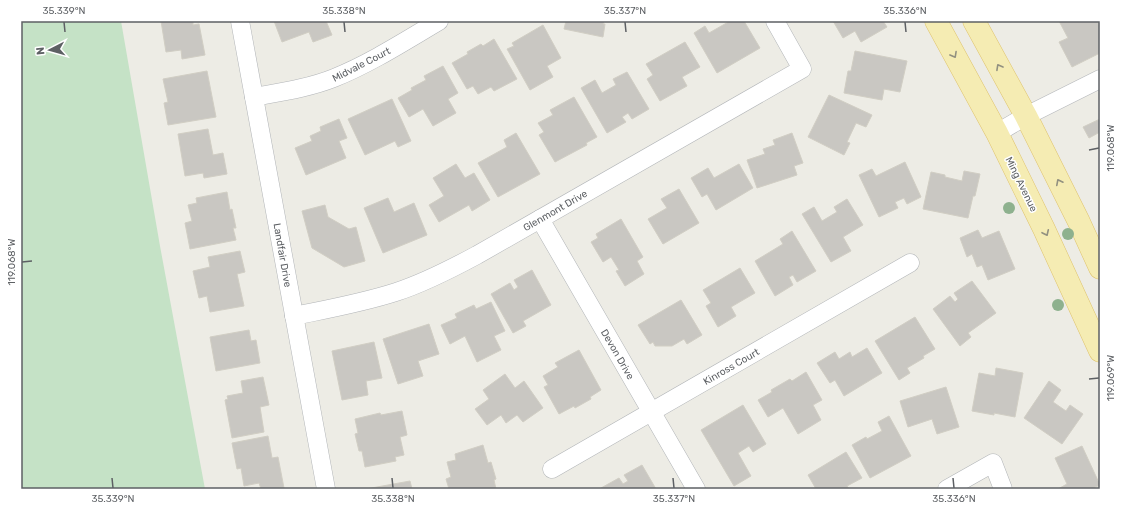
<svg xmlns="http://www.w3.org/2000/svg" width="1121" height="510" font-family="Rubik,sans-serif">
<rect width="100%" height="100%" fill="#edece5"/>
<path fill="#c5e2c6" d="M21 21H121L160 246 205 489H21Z"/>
<g fill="#c9c7c2" stroke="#d1cec4">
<path d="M161 21H193V25L199 24 205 55 182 59 181 50 166 52Z"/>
<path d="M274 21H326L332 35 313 42 309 32 282 42Z"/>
<path d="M566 21H604L603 24H605L603 37 564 29Z"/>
<path d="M730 21H744L760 48 717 73 694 33 705 26 709 33Z"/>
<path d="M833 21H883L887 27 861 42 855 31 843 38Z"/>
<path d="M1059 21H1097L1100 27V42L1099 43 1100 53 1072 67 1059 42 1068 38Z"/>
<path d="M543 25 561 58 547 66 553 77 530 90 507 49 514 46 512 43Z"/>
<path d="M494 39 517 79 494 91 491 87 478 94 473 86 467 89 452 63 468 54 467 52 481 44 483 46Z"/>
<path d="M685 42 700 67 682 77 687 86 660 101 647 79 653 75 646 64Z"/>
<path d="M855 51 907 61 900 92 884 89 882 100 844 93 848 71H851Z"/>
<path d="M443 66 458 93 448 99 456 113 433 126 423 109 409 117 398 98 412 90 411 88 426 80 424 76Z"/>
<path d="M207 71 216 117 168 125 164 103 168 102 163 79Z"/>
<path d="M627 72 649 109 632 119 628 113 622 117 626 122 607 133 581 88 595 80 602 93 616 85 613 79Z"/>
<path d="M829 95 872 115 866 127 856 123 847 142 850 143 844 155 808 137Z"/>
<path d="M574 97 597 137 586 143 587 145 555 162 539 135 544 132 538 123 553 115 550 110Z"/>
<path d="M392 99 411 141 398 147 395 141 365 155 348 119Z"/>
<path d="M339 119 347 138 339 141 346 158 306 175 295 148 312 141 310 136 321 131 320 127Z"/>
<path d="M1100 119V132L1089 138 1083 127Z"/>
<path d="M208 129 213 155 223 153 227 174 204 178 203 173 185 176 178 134Z"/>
<path d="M516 133 540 174 498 197 478 163 507 147 504 140Z"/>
<path d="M792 133 803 163 794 166 797 175 757 188 747 160 765 154 763 149 775 145 773 140Z"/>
<path d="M905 162 921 197 907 204 904 198 895 202 898 208 879 217 859 175 872 169 876 176Z"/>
<path d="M456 164 465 178 474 173 490 200 472 211 469 205 439 222 429 205 444 196 433 178Z"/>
<path d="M739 164 753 188 716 210 707 194 702 197 691 178 708 168 714 178Z"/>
<path d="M964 171 980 174 975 196H973L968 218 923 209 931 172 945 175V177L962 181Z"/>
<path d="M679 189 699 223 663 244 648 219 667 208 661 199Z"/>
<path d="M227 192 230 210 232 209 236 228H233L236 240 190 249 185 223 192 221 188 205 197 203 196 198Z"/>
<path d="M388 198 394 212 414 203 427 235 383 253 364 208Z"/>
<path d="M847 199 863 225 843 237 851 251 831 262 802 214 814 207 822 221 837 212 834 207Z"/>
<path d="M325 205 328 217 349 229 356 227 365 261 344 267 312 248 302 211Z"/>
<path d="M621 219 643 257 637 261 644 274 625 286 616 271 619 270 611 257 603 262 591 242 598 238 596 234Z"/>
<path d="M978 230 982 238 999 231 1015 269 988 280 982 265 977 267 972 254 967 257 960 238Z"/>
<path d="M792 231 816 271 797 282 793 275 789 277 793 285 775 296 755 261 783 244 780 239Z"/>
<path d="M240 251 245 272 237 274 244 306 210 312 207 296 199 298 193 271 210 267 208 257Z"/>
<path d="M740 268 755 293 731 307 736 316 718 327 706 306 711 303 703 290Z"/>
<path d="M532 270 551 305 523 321 526 326 513 333 491 294 510 283 514 290 518 287 514 280Z"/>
<path d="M972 281 996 313 968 333 971 337 960 346 933 309 950 296 955 302 958 299 954 293Z"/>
<path d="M681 300 702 335 687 344 684 339 672 346H655L653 342 650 344 638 325Z"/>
<path d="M491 302 505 331 494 336 501 350 477 362 465 336 450 344 441 325 457 318 455 314 474 305 476 309Z"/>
<path d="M915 317 935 349 923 356 924 358 907 368 910 373 899 380 875 341Z"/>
<path d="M429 324 439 354 418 361 423 376 398 384 383 339Z"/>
<path d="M249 330 251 341 256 340 260 363 216 371 210 337Z"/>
<path d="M374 342 382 378 366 381 368 395 342 400 332 351Z"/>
<path d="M867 348 882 373 844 396 835 380 830 383 817 363 835 352 839 359 850 352 852 357Z"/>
<path d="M579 350 601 390 590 397 591 399 575 408 574 406 559 414 544 387 548 385 543 376 558 367 555 363Z"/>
<path d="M996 368 1023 373 1015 417 994 413V415L972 411 979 373 995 376Z"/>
<path d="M806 372 822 400 813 405 821 420 798 434 783 408 768 417 758 400 772 392 771 390 790 379 792 381Z"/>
<path d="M505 374 515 388 524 381 543 408 523 422 517 415 506 423 501 415 487 425 475 409 489 399 483 390Z"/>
<path d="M263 377 269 405 260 407 264 432 232 438 225 400 228 399 227 396 243 393 241 381Z"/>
<path d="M1049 381 1061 390 1053 402 1066 411 1070 405 1083 414 1062 444 1024 418Z"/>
<path d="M946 387 959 427 937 434 932 419 908 427 900 401Z"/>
<path d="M743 405 766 444 753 452 749 446 738 453 751 476 734 486 701 430Z"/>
<path d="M402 411 407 435 400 437 404 455 395 457 396 461 365 467 362 451H359L355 434 358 433 355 419 380 413 381 415Z"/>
<path d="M889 416 911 456 870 478 852 445 866 437 867 439 882 431 878 422Z"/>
<path d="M268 436 272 458 278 457 284 488 261 489 259 483 244 486 241 468 237 469 232 443Z"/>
<path d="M483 445 488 463 491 462 496 479 494 480 496 489H449L446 479 451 477 447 462 456 460 455 454Z"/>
<path d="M1082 446 1100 485 1091 489H1058L1067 484 1055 458Z"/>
<path d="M846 452 862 478 847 486 849 489H816L808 475Z"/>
<path d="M642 465 656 489H602L601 488 619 478 623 484 628 481 624 475Z"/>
<path d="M410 481 412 489H366Z"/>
</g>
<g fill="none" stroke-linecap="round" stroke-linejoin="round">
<g stroke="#b2b5b8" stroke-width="19">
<g id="minor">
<path d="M240 21 326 489"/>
<path d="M254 97C281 92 309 88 334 78 371 63 405 41 439 21"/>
<path d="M997 133 1026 116 1100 79"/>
<path d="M540 219 696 489"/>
<path d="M294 316C328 309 362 303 396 292 424 283 451 269 477 255L802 69 775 21"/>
<path d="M552 469 910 263"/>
<path d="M947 489 993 463 1003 489"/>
</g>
</g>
<g stroke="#dfc36c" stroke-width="23">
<g id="major">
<path d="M936 21 997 133 1044 229 1100 351"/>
<path d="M974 21 1026 116 1079 222 1100 268"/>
</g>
</g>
<use href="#minor" stroke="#fff" stroke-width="18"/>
<use href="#major" stroke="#f5ecb3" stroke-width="22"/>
</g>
<g fill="#8eb18e">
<circle cx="1009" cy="208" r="6"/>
<circle cx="1068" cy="234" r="6"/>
<circle cx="1058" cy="305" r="6"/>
</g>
<defs><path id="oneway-chevron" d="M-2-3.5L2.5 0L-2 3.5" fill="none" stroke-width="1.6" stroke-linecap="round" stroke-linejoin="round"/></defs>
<g stroke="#929180">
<use href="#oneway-chevron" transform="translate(954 55) rotate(61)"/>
<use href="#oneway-chevron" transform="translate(999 67) rotate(-119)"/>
<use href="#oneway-chevron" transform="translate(1059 182) rotate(-117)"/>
<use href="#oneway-chevron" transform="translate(1046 233) rotate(65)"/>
</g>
<path fill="none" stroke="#5d6064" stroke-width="1.5" d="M64 22 65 32M344 22 345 32M625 22 626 32M905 22 906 32M1089 150 1099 148M22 262 32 261M1089 379 1099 378M112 478 113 488M392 478 393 488M673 478 674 488M953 478 954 488"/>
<g text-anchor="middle" stroke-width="3" stroke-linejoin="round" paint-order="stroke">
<g font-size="10" fill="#5d6064" stroke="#fff">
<text transform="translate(361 64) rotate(-27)" y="4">Midvale Court</text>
<text transform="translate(1022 184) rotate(64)" y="4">Ming Avenue</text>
<text transform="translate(555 210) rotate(-30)" y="4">Glenmont Drive</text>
<text transform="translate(283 255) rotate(80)" y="4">Landfair Drive</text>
<text transform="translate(618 354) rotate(60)" y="4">Devon Drive</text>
<text transform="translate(731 366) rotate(-30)" y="4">Kinross Court</text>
</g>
</g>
<rect width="1121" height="510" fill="none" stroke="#ffffff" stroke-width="44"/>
<g transform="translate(50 50) rotate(264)" stroke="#ffffff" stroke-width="3" paint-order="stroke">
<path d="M0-3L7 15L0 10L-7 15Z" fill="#5d6064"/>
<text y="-6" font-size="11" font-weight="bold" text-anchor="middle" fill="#5d6064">N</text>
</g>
<rect x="22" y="22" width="1077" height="466" fill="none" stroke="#5d6064" stroke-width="1.5"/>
<g font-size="10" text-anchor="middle" fill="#5d6064">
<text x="64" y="14">35.339°N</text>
<text x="344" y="14">35.338°N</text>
<text x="625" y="14">35.337°N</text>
<text x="905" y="14">35.336°N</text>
<text transform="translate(1110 148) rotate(-90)" y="4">119.068°W</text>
<text transform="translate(11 262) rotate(-90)" y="4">119.068°W</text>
<text transform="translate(1110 378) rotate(-90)" y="4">119.069°W</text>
<text x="113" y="502">35.339°N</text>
<text x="393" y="502">35.338°N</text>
<text x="674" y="502">35.337°N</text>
<text x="954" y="502">35.336°N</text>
</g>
</svg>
